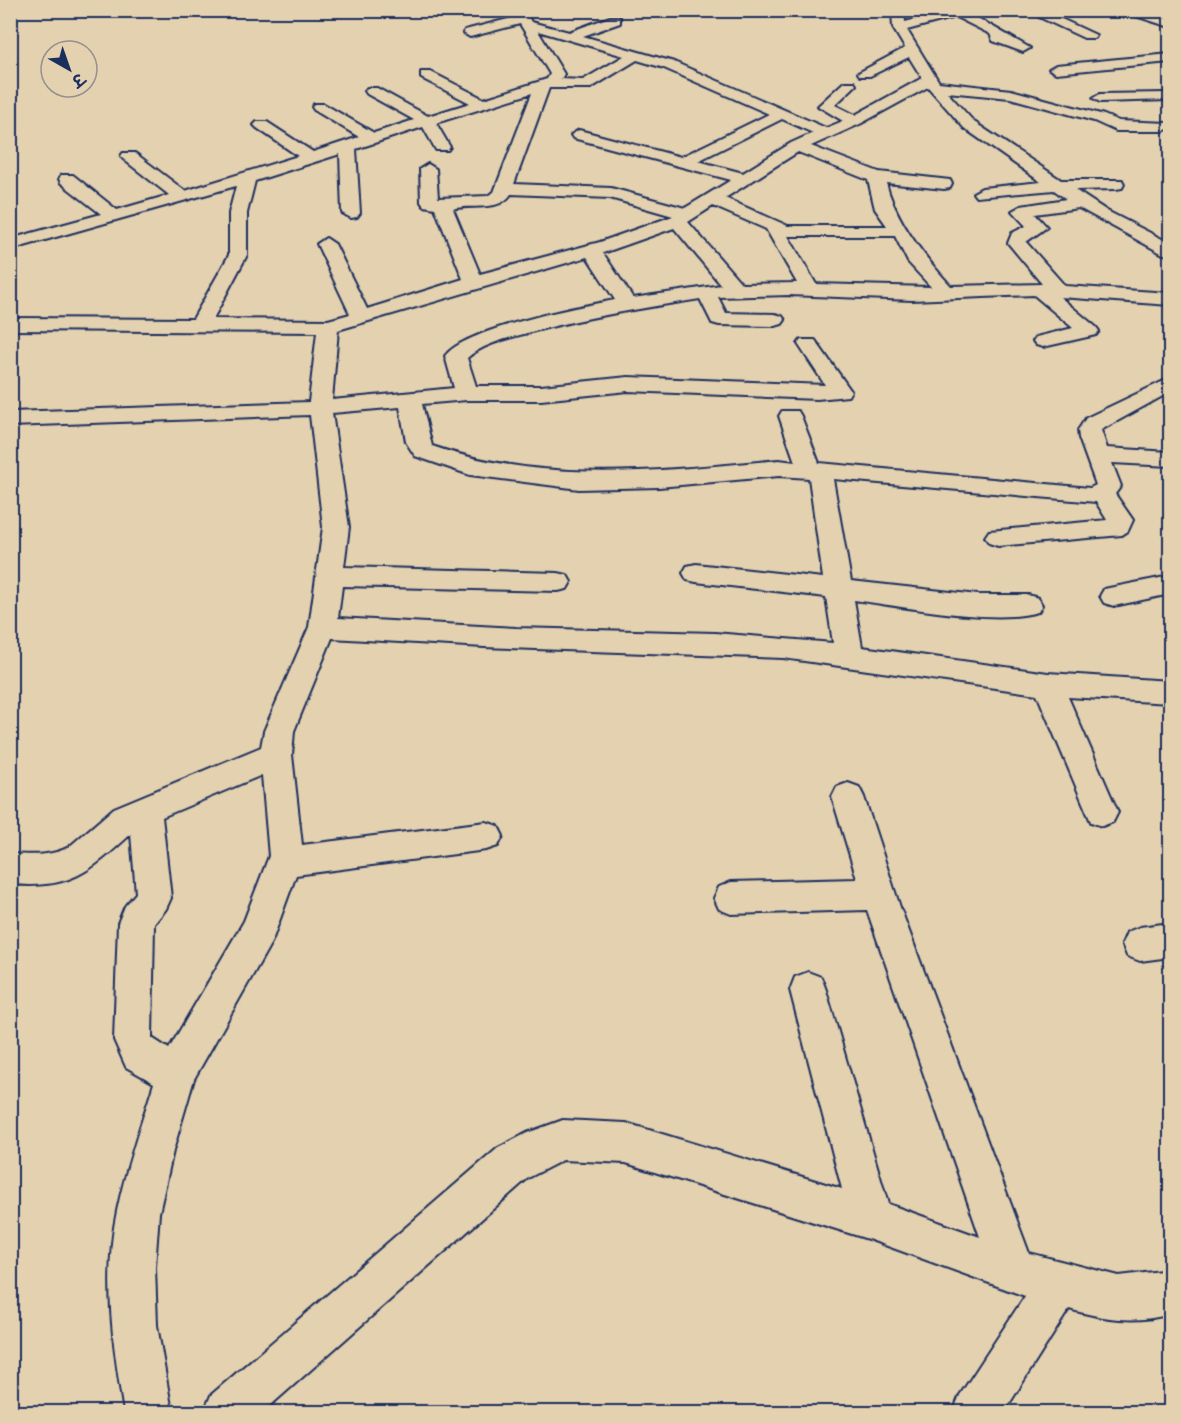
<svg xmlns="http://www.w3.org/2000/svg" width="1181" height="1423" font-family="'Shantell Sans','Playpen Sans Deva',sans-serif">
<rect width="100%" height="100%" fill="#e4d1af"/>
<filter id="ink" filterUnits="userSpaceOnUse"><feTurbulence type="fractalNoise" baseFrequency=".0167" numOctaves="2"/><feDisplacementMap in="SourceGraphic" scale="12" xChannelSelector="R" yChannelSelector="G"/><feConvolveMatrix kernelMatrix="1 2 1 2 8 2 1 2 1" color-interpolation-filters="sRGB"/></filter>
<g filter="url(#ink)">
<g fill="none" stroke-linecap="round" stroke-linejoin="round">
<g stroke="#1b2f5e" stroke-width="4">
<g id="street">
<path d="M512 10H525L531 22 569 32 610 17H620V23L583 36 674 62 826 128 843 121 818 106 844 82H854L856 85 835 105 855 115 922 78 909 57 870 76H860L858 73 905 48 893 28 892 10H904L905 22 951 10H973L969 13 1030 48 1023 52 993 41 990 34 956 17 907 30 939 82 1011 90 1104 115 1119 121 1168 123V129L1163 131H1116L1094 121 1010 98 947 92 974 122 1061 180H1122L1124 184 1122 188 1116 189 1075 190 1107 211 1170 243V255L1163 254 1079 208 1035 214 1047 227 1026 242 1065 286 1170 293V305L1060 297 1096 327 1099 331 1096 335 1043 347 1036 345 1033 341 1036 337 1073 328 1034 295 912 300 789 295 718 297 726 313 775 314 782 316 785 320 782 324 775 326 719 325 712 323 700 299C643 308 587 317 531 332 510 338 484 343 467 358L476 386H541L628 377 825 385 798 344 801 340H815L851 391 848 396 817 399 628 391 541 400H467L422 404 432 446C546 485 661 471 779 460L795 462 779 416 782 411H798L801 416 819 463 1090 488 1096 485 1079 438 1078 430 1086 418 1170 378V392L1101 430 1107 448 1170 452V466L1112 463 1121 486 1115 494 1133 520 1128 531 1122 535 998 546 989 543 985 537 989 531 1107 520 1096 502 833 479 851 581 978 595H1028L1038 598 1042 605 1038 612C995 625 901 606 854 600L862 647 1048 673 1170 681V703L1068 697 1118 812 1113 822 1102 826 1091 822 1037 694 783 658 484 647 332 638 294 731 292 755 302 845 486 822 498 826 503 836 498 846 486 850 296 875 272 941 194 1079 173 1151 159 1213 155 1267 157 1325 172 1412H124C113 1347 103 1277 117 1211 126 1167 141 1125 154 1083L126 1067 114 1040 118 923 125 906 136 893 131 834C88 873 71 889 10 884V854C31 855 50 857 69 847L114 808 261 747 264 731 309 627 323 527 310 415 10 426V412L309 402 317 332 10 330V318L193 319 229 255V213L236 186 10 250V239L101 214 61 183 59 179 61 175H73L117 210 169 195 123 159 121 156 123 153H135L185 191 298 156 257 128 254 125 257 122H267L313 152 359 137 314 110 312 107 314 104H324L374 133 414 120 367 94 365 91 367 88H377L428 116 470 103 421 78V72H431L484 99 547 79 550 74 520 24 470 37 463 33 465 30 516 17ZM538 31 624 56 583 80 561 79 564 74ZM637 60 664 68 769 114 681 157 579 130 571 135 573 138 731 180 685 208 611 188 514 184 549 88H591ZM928 87 964 128 1041 182 982 188 973 193 976 197 1054 190 1066 199 1021 206 1012 211 1026 226 1012 233 1008 243 1042 284 951 286C924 257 896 221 886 183L944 189 950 188 952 184 950 180 879 172 811 146 860 124ZM532 93 494 192 487 196 438 198 436 169 428 164 420 169 421 202 424 206 435 208 463 279 367 309 335 244 326 238 317 244 350 314 328 320 213 319 247 255V213L255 181 340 154 342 213 351 218 357 217 360 213 356 149 423 127 436 150H448L450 147 436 123ZM782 119 813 133 791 143 743 173 698 161ZM798 152 868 180 875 209 887 226H788L725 198ZM511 194 610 198 673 216 600 242 480 274 453 209C470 203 499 213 511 194ZM713 206 766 229 797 283 742 284 688 222ZM674 228 721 285 633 298 603 253ZM788 236H895L908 262 931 287 816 284ZM587 257 615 300C581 306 464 329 445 356L454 388 332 400 338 330ZM400 407 406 442 415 456 470 475 579 489 659 487 779 476 809 478 823 578 696 564 687 566 683 573 687 580 696 582 826 597 833 643 715 633 516 628 338 618 342 586 558 591 567 589 571 582 567 575 558 573 344 567 349 527 332 413ZM262 775 269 856 244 921 169 1049 152 1038 154 924 166 909 171 898 162 817Z"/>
<path d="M1024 10H1042L1096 35 1094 38H1084Z"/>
<path d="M1117 10H1139L1170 19V27Z"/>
<path d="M1170 54V62L1056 73 1049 69 1056 65Z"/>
<path d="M1166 93 1170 94V100L1100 102 1093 98 1100 94Z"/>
<path d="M1170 576V594L1114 606 1104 603 1100 596 1104 589Z"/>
<path d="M848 783 859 787 864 797 900 907 1029 1253 1119 1276 1170 1270V1314C1136 1324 1103 1319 1069 1309L1004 1412H953L960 1395 1025 1296 871 1240 626 1163 563 1160 528 1178 263 1412H204L211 1395 498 1148 527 1133 563 1120 626 1123 842 1189 790 990 795 977 808 972 821 977 826 990 888 1204 980 1237 867 910 731 914 719 909 714 898 719 887 731 882 857 879 832 797 837 787Z"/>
<path d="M1170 923V957L1140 961 1127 956 1122 944 1127 932 1140 927Z"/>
</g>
</g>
<use href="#street" fill="#e4d1af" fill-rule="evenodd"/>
</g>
</g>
<rect width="1181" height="1423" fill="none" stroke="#e4d1af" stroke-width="36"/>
<rect x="18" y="18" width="1145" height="1387" fill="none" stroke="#1b2f5e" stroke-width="2" filter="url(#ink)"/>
<g transform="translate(69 69) rotate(140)"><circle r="28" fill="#e4d1af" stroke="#94908f" stroke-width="1.5"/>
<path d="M0-4.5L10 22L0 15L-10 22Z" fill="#1b2f5e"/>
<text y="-9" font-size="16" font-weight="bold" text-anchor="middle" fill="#1b2f5e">उ</text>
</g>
</svg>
